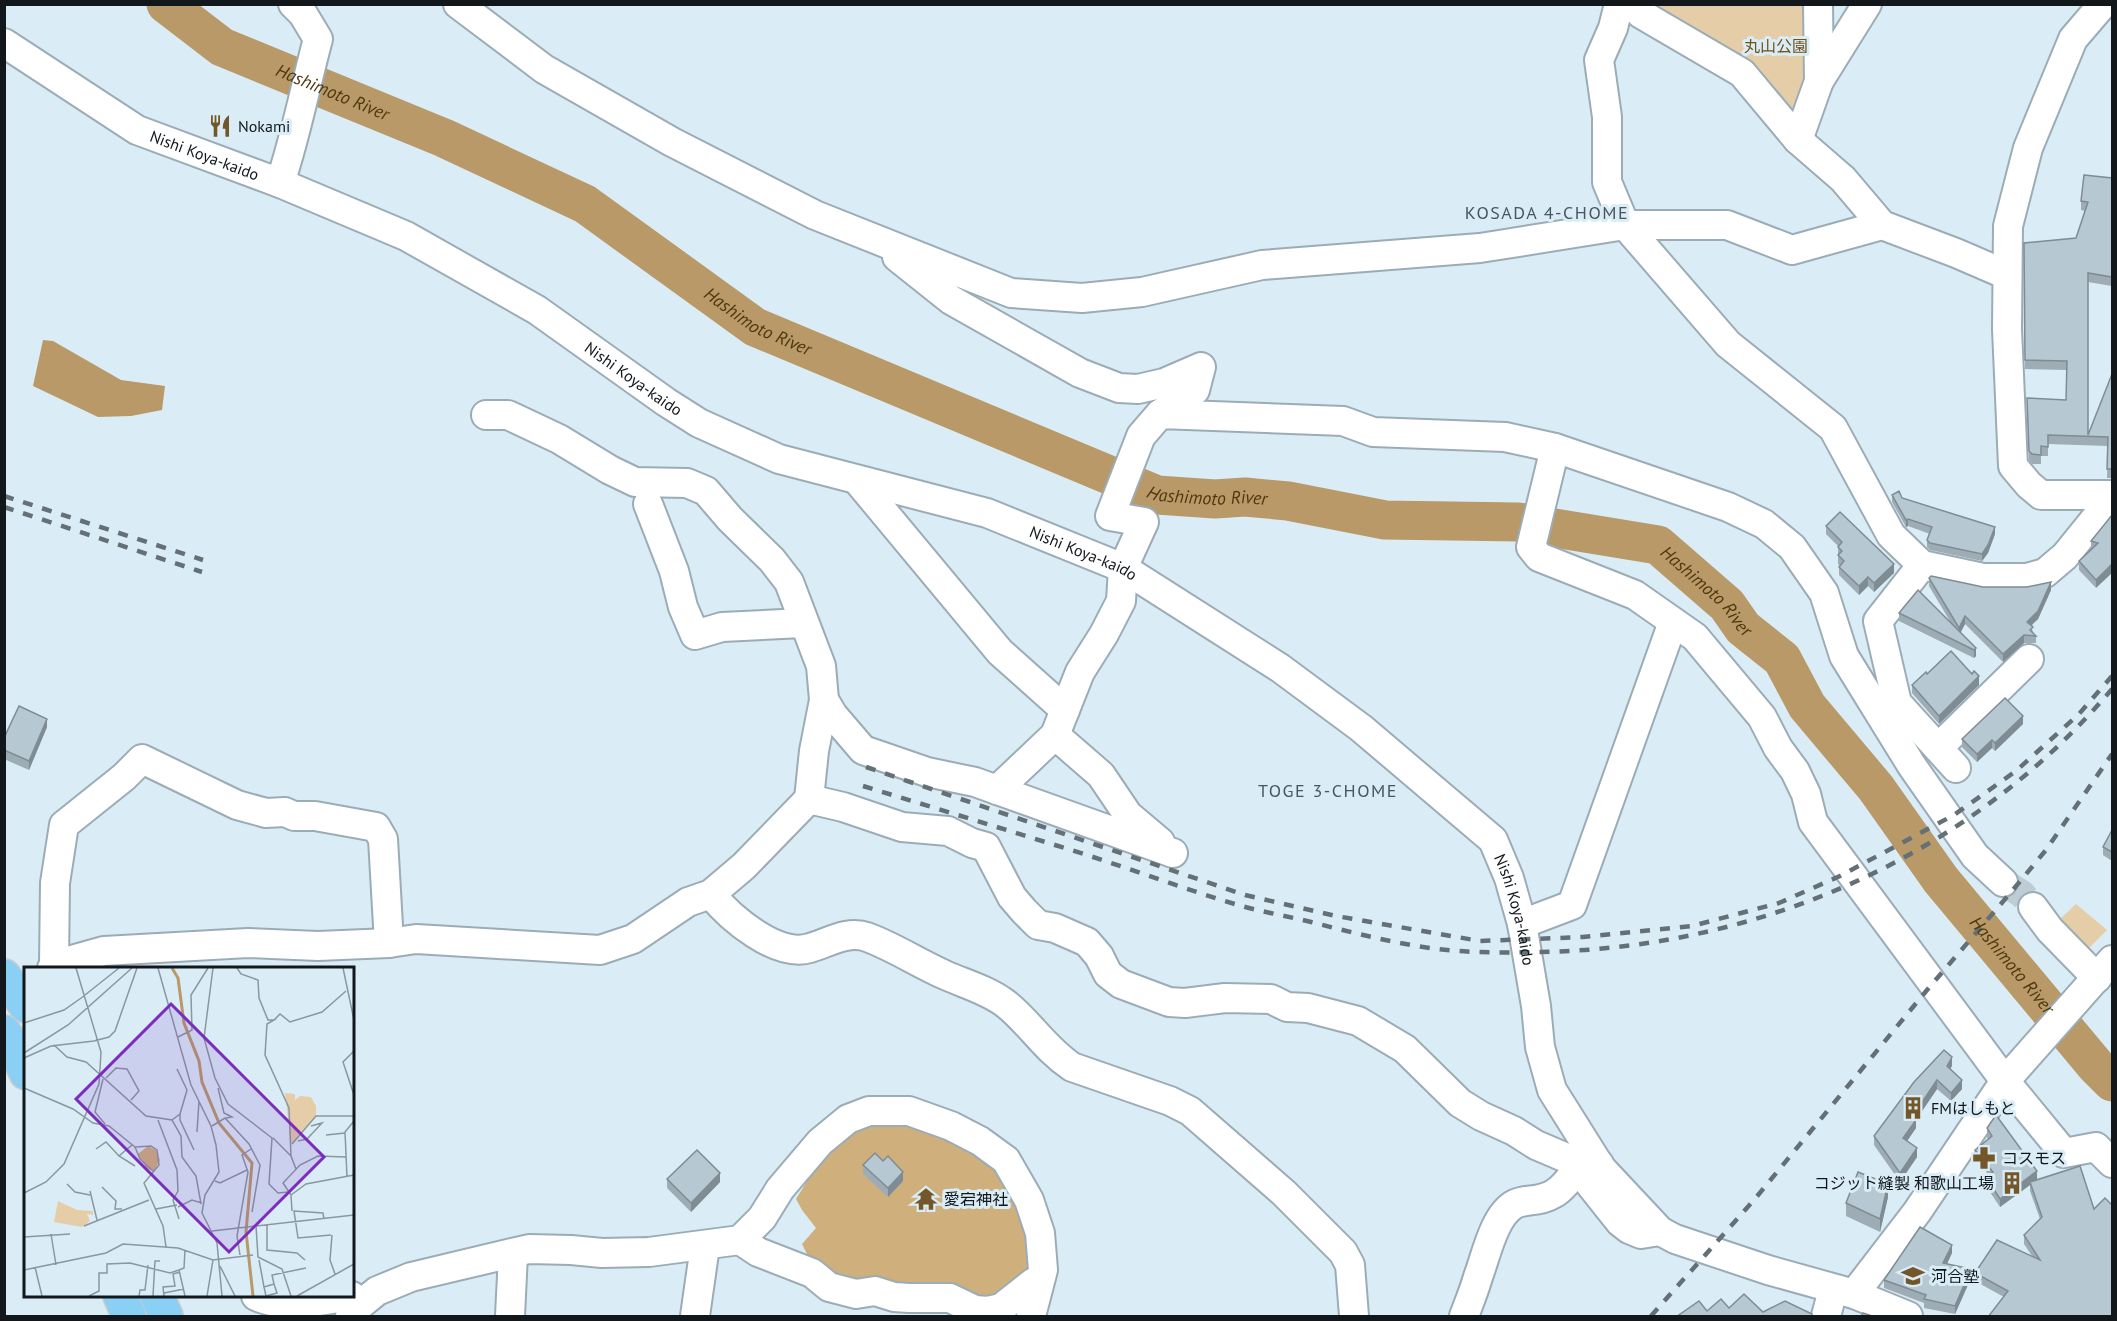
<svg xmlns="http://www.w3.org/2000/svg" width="2117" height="1321" font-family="'PT Sans','Noto Sans JP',sans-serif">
<rect width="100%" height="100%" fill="#daedf7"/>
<g fill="#e5cda8">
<path d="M1633 5H1816L1798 140 1749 80Z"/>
<path d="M2076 904 2107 930 2084 953 2054 925Z"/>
</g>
<path fill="#cfaf7c" d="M906 1114 1003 1162 1041 1271 1008 1300 858 1293 809 1258 802 1244 816 1228 802 1210 796 1199 809 1178V1167L843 1134Z"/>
<path fill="#b89967" d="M43 340 53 341 121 380 165 386 162 410 131 416 98 417 33 386Z"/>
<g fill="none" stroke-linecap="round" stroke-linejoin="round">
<path stroke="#b89967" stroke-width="39" id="s1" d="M166 4 222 47 444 138 585 204 755 327 1157 495 1215 499 1245 497 1288 501 1385 520 1518 522 1658 545 1727 605 1743 628 1782 659 1807 706 1876 788 1941 880 2096 1066 2112 1082"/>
<path stroke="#bccdd6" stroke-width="28" stroke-dasharray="28 14" stroke-linecap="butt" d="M2003 882 2022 894 2033 907"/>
<g stroke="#9bacb6" stroke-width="32">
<g id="minor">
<path d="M458 4 544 69 672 142 815 215 1011 293 1082 298 1142 292 1262 265 1480 248 1625 225 1728 344 1833 428 1891 535 1922 565 1983 578H2027L2045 573 2065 556 2112 498"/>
<path d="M1619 4 1613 28 1599 60 1607 117V182L1625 225H1727L1792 250 1882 225"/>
<path d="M1633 4 1641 14 1742 73 1798 140 1843 179 1882 225 1956 253 2007 275"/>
<path d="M2103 4 2073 39 2028 148 2008 226 2007 329 2013 466 2029 485 2041 495H2112"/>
<path id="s2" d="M4 43 137 130 280 183 406 236 537 310 666 402 699 423 779 459 987 513 1123 568 1280 668 1361 728 1493 840 1509 878 1522 924 1536 1006 1540 1047 1552 1090 1601 1168 1660 1231 1675 1239 1768 1270 1854 1294 1908 1316"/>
<path d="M1819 81 1867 4"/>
<path d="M1798 140 1819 81 1818 4"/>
<path d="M280 183C296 136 305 87 318 39L303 14 293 4"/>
<path d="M897 257 951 300 1080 373 1119 388 1138 389 1164 383 1201 367 1195 390 1160 414"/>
<path d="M486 415H508L559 439 610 470 635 482 687 483 706 491 730 519 772 560 789 582 821 666 824 700"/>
<path d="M1555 448 1531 547 1539 557 1635 595 1695 637 1762 717 1778 748 1795 771 1806 794 1813 822 2005 1081 2064 1153 2096 1147 2112 1163"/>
<path d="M857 480 1000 652 1065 710"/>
<path d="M648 504 674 571 683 607 695 635 722 627 803 623"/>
<path d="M1922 565 1878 621 1897 703 1956 768"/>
<path d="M1055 735 1080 672 1104 634 1121 601 1123 568 1144 522 1110 516 1141 436 1160 414 1343 421 1373 432 1505 437 1555 448 1728 507 1764 524 1792 547 1824 593 1844 656 1912 766 1975 856 2003 882"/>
<path d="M1938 748 2029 659"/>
<path d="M997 790 1055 735 1101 775 1128 815 1160 842"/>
<path d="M809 799 814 751 824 700 833 715 863 750 927 772 975 782 1173 853"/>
<path d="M711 894C730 918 777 958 810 948 828 943 847 930 867 937 894 947 918 963 945 975 965 984 988 990 1006 1004 1030 1023 1044 1048 1072 1067L1170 1101 1190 1111 1284 1193 1343 1252 1350 1265 1354 1316"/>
<path d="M2033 907 2050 930 2097 978"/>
<path d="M1522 924 1572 905 1673 622"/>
<path d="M54 965 55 883 64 825 124 777 142 759 237 805 266 813 285 812 294 816H315L376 827 383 839 389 943"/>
<path d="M52 968 54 965 104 951 248 943 318 946 389 943 416 939 600 950 633 939 688 902 711 894 744 866 809 799 843 807 902 827 948 831 972 843 986 847 1012 897 1024 911 1038 925 1055 928 1087 942 1099 956 1108 974 1121 984 1169 1002 1185 1003 1225 998 1271 999 1287 1007 1308 1008 1358 1021 1405 1049 1460 1103 1481 1116 1514 1131 1536 1145 1583 1165 1589 1183 1620 1222 1629 1229 1641 1234 1660 1231"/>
<path d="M740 1240 758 1252 812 1273 829 1287 856 1294 875 1291 894 1297 909 1298H950L975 1310 988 1311 1001 1308 1034 1282H1039"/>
<path d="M1854 1294 1917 1212 2005 1081 2112 960"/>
<path d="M256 1296C286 1310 321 1300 352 1296"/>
<path d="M350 1316 361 1304 377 1291 411 1277 529 1249 571 1250 602 1253 649 1252 740 1240 762 1218 780 1189 820 1142 848 1119 869 1111H909L951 1126 980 1141 1006 1160 1029 1200 1040 1233 1043 1270 1031 1316"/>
<path d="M510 1316 513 1254"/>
<path d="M695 1316 705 1246"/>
<path d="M1464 1316C1469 1303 1474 1291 1478 1277 1486 1256 1494 1215 1515 1204 1528 1198 1539 1203 1555 1193 1575 1179 1570 1166 1599 1164"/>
<path d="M1826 1316 1833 1290"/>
</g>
</g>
<g stroke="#cbcccd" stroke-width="36">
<g id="highway">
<path d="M4 976 26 1006"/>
<path d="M4 1032 15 1049 26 1073"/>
<path d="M120 1296 129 1316"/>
<path d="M157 1296 166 1316"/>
</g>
</g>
<use href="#minor" stroke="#fff" stroke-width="28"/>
<use href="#highway" stroke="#8acff4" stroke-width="33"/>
<g stroke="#647076" stroke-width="4.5" stroke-dasharray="10 10" stroke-linecap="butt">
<path d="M4 496 203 560"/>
<path d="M4 507 202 572"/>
<path d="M866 767 1245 895 1336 916 1480 941 1583 937 1692 926 1779 903 1840 876 1954 815 2016 771 2079 714 2112 676"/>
<path d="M863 786C938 809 1014 832 1090 856 1139 872 1188 890 1238 905 1262 912 1287 916 1311 922 1346 931 1381 940 1417 946 1457 953 1497 953 1538 952 1757 949 1970 857 2112 689"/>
<path d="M1651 1316 1754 1200 1927 990 2012 891 2046 850 2112 754"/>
</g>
</g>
<g fill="#9dacb5">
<path d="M2112 178V286L2088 282V435L2112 374V478H2107L2108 446 2048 444V456H2041V464H2032L2029 460 2027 407 2066 400 2067 370 2025 369 2024 243 2076 238 2085 211 2081 210V201Z"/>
<path d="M1892 495 1995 534 1988 553 1982 561 1930 550 1927 547V540L1930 534 1908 526 1906 527 1892 502Z"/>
<path d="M2112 515 2096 588 2079 570V561L2091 550V541Z"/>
<path d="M1826 526 1894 573 1874 592 1868 586 1859 595 1839 575V567L1840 566 1838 564V546L1826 534Z"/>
<path d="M1929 578 1983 587 2051 590 2038 619 2031 626 2033 632 2036 636V643H2024L2003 662 1965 624 1960 632 1976 648V656L1974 658 1899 621V613L1951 623 1929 586Z"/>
<path d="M1927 674 1979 685 1939 724 1912 693V685Z"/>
<path d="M2023 724 1995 751 1992 748 1977 762 1962 747V739Z"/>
<path d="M47 727 29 770 4 759V738Z"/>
<path d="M2112 830V861L2103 855V847Z"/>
<path d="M1952 1066 1950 1069 1962 1089 1951 1101 1937 1089 1916 1120V1128L1907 1141 1917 1157 1900 1182 1874 1145V1136Z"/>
<path d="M1987 1128 2037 1180 2094 1209 2004 1297 1975 1281V1273L2032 1256 2024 1244V1235L2040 1219 2030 1191V1185L2000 1207 1986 1186V1177L1989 1175 1975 1159V1150L1988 1139 1987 1137Z"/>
<path d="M863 1165 903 1181 888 1197 863 1174Z"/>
<path d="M667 1179 720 1182 691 1212 667 1188Z"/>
<path d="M1888 1197 1880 1232 1846 1216V1203Z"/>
<path d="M1952 1253 1947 1264 1971 1278 1955 1314 1924 1308V1303L1884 1288V1280Z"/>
</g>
<g fill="#7f8c93">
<path d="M1908 519V526L1906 527V520Z"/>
<path d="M1995 527V534L1988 553 1982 561V554Z"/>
<path d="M1894 564V573L1874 592V583Z"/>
<path d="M2112 564V573L2096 588V580Z"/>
<path d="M1868 577V586L1859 595V586Z"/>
<path d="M2051 582V590L2038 619 2027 629V622Z"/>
<path d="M1965 616V624L1959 636V628Z"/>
<path d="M2024 635V643L2003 662V654Z"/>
<path d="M1976 648V656L1974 658V650Z"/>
<path d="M1979 676V685L1939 724V716Z"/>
<path d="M2023 716V724L1995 751V743Z"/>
<path d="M47 719V727L29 770V761Z"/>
<path d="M1992 740V748L1977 762V754Z"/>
<path d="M1952 1057V1066L1947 1074V1066Z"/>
<path d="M1937 1080V1089L1916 1120V1128L1903 1147V1138L1912 1117Z"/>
<path d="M1962 1080V1089L1951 1101V1093Z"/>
<path d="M1917 1148V1157L1900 1182V1173Z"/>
<path d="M2037 1171V1180L2030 1182V1185L2000 1207V1199Z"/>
<path d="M903 1172V1181L888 1197V1188Z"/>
<path d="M720 1173V1182L691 1212V1203Z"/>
<path d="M1888 1184V1197L1880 1232V1219Z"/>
<path d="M1952 1245V1253L1943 1272V1263Z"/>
<path d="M1971 1269V1278L1955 1314V1306Z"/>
</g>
<g fill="#b6c8d2" stroke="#7f8c93" stroke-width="1.5">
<path d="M2084 175 2112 178V277L2088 273V435L2112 374V469H2107L2108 437 2048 435V447L2041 446V455L2032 454 2029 451 2027 398 2066 400 2067 361 2025 360 2024 243 2076 238 2088 202 2081 201Z"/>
<path d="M1899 491 1902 498 1995 527 1988 545 1982 554 1930 543 1927 540 1932 527 1908 519 1906 520 1892 495Z"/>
<path d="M1840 512 1894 564 1874 583 1868 577 1859 586 1839 567 1844 561 1838 555 1842 551 1838 547 1842 542 1826 526Z"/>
<path d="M2112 515V564L2096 580 2079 561 2098 543 2091 541Z"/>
<path d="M1931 576 1983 587H2027L2051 582 2038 611 2027 622 2033 627 2030 630 2036 636 2024 635 2003 654 1965 616 1959 628 1929 578Z"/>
<path d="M1918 590 1976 648 1974 650 1899 613Z"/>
<path d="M1951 651 1972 674 1974 671 1979 676 1939 716 1912 685 1926 672 1927 674Z"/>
<path d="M2005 698 2023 716 1995 743 1992 740 1977 754 1962 739Z"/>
<path d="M19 706 47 719 29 761 4 750V738Z"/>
<path d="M2112 830V852L2103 847Z"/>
<path d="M1944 1050 1952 1057 1947 1066 1962 1080 1951 1093 1937 1080 1912 1117 1916 1120 1903 1138 1917 1148 1900 1173 1874 1136 1914 1082Z"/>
<path d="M1996 1115 2037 1171 2000 1199 1986 1177 1993 1172 1975 1150 1992 1136 1987 1128Z"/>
<path d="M697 1150 720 1173 691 1203 667 1179Z"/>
<path d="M875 1153 883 1161 888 1156 903 1172 888 1188 863 1165Z"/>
<path d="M2080 1166 2094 1209 2105 1198 2112 1205V1317H1988L2008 1291 1975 1273 1997 1240 2040 1260 2024 1235 2042 1217 2030 1182Z"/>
<path d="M1858 1172 1888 1184 1880 1219 1846 1203Z"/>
<path d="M1920 1227 1952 1245 1943 1263 1971 1269 1955 1306 1924 1299 1926 1295 1884 1280Z"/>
<path d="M1744 1294 1763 1312 1785 1301 1812 1314V1317H1676L1699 1301 1707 1311 1721 1299 1729 1308Z"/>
<path d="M1863 1313 1875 1317H1861Z"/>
</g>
<defs>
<g id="restaurant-bare" transform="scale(1.8)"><path d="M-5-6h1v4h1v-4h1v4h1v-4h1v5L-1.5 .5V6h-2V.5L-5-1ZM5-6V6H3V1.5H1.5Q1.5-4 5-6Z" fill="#73572a" stroke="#daedf7" stroke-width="2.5" paint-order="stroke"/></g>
<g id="building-bare" transform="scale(1.8)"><path d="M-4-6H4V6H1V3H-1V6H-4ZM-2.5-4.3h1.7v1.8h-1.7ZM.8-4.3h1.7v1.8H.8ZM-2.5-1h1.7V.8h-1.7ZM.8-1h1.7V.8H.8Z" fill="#73572a" stroke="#daedf7" stroke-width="2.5" paint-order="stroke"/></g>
<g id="pharmacy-bare" transform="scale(1.8)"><path d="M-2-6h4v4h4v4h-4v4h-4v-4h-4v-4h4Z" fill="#73572a" stroke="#daedf7" stroke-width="2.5" paint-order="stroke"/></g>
<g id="temple-bare" transform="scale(1.8)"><path d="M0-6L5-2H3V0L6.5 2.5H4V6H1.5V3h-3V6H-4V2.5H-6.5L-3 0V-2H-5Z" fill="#73572a" stroke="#daedf7" stroke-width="2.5" paint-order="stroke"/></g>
<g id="school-bare" transform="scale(1.8)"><path d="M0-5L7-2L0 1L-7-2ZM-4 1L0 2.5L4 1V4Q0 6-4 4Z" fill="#73572a" stroke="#daedf7" stroke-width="2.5" paint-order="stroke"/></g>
</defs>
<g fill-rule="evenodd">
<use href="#restaurant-bare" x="220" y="126"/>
<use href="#building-bare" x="1913" y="1108"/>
<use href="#pharmacy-bare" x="1984" y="1158"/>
<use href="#building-bare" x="2012" y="1183"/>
<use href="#temple-bare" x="926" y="1199"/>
<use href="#school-bare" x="1913" y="1276"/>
</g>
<g text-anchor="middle" stroke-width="6" stroke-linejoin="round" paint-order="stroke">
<g font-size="16" fill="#715116" stroke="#daedf7">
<text x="1776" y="52">丸山公園</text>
</g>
<g font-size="16" fill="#11171b" stroke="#daedf7" text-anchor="start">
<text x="238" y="132">Nokami</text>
<text x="1931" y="1114">FMはしもと</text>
<text x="2002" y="1164">コスモス</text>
<text x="1994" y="1189" text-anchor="end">コジット縫製 和歌山工場</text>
<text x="944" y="1205">愛宕神社</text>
<text x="1931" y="1282">河合塾</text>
</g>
<g font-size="16" fill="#11171b" stroke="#daedf7">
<text dy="6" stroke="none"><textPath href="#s2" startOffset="231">Nishi Koya-kaido</textPath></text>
<text dy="6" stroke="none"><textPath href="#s2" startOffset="717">Nishi Koya-kaido</textPath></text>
<text dy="6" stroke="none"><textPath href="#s2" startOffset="1203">Nishi Koya-kaido</textPath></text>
<text dy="6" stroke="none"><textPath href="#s2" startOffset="1779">Nishi Koya-kaido</textPath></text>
</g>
<g font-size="18" font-style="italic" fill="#4f3810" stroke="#daedf7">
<text dy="6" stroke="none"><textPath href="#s1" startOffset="190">Hashimoto River</textPath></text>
<text dy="6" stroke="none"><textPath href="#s1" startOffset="676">Hashimoto River</textPath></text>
<text dy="6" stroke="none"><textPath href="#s1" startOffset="1162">Hashimoto River</textPath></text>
<text dy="6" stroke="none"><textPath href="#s1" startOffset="1684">Hashimoto River</textPath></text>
<text dy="6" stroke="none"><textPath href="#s1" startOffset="2170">Hashimoto River</textPath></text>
</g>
<g font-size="18" letter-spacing="1.5" fill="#47575f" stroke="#daedf7">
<text x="1547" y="219">KOSADA 4-CHOME</text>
<text x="1328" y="797">TOGE 3-CHOME</text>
</g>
</g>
<g transform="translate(24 967)">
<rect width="330" height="330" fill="#daedf7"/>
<path d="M261 126 271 127V133L276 129 287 130 292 139V149L267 177ZM34 234 53 243 69 244V248L63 247 66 254 58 260 30 255Z" fill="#e5cda8"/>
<path d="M124 179 132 183 136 193 130 204 123 202 114 187Z" fill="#cfaf7c"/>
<path fill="none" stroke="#b89967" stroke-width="3" d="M148 1 154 11 160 56 175 94 178 115 195 156 228 196 222 265 229 329"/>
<path fill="none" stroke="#8a979f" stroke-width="1.5" d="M134 1 167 118 187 159 192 178 195 205 181 228 178 246 193 276 198 329M189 1 180 71 191 111 204 137 248 171 245 217 254 226 264 225M213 1 217 7 234 13 235 31 244 53H250L243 57 241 88 265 141 267 189 272 202M319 1 330 53M61 28 95 1M250 53 256 47 266 55 298 45 322 24M0 56 40 43 60 29M154 70 168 63 167 28 184 1M70 74 85 70 91 64 113 1M30 78 43 90 62 95 122 149 148 153 157 169 158 190 172 209 177 237M330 84 319 95 330 128M0 86 44 58 108 1M0 91 27 79 70 74M153 102 163 123 156 147M82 111 92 101 103 102 115 124 107 133M79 112 71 145 81 157M0 121 49 142 69 156 85 159 111 180 127 179 133 183 135 198 120 216 139 259 142 280M194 121 200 146 208 150 202 151M134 153 153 203 154 224 149 233 155 252M148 153 156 147V153L170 183M188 159 201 151 225 177 236 198 228 245M173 165 175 134M302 168 321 166M249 171 267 189M274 174 283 172 298 156 287 159M268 177 292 149H330M108 178 95 189 111 199M111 180 116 192 129 204M72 182 82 175 95 189M323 210 321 165 330 154M191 214 196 216 223 203M43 217 51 225 66 228M78 220 92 234 91 242H98M66 224 73 253M0 226 22 215 40 197 75 117 77 85 52 1M267 228 259 216 276 198 294 189 322 190M154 240 168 233 178 236M132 242 153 238M268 244 267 228 282 217 330 208M300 253 299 246 270 244 274 271 307 268M243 258V283L273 286 281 293M60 259 125 233M232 259 234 290 258 302 267 329M188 264 330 248M27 267 32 298M308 268 306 293 311 307M0 270 46 267M216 288 213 269 224 205 218 188 227 182M235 293 240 320M196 299 211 329M11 300 18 329M0 303 82 286 99 277 154 281 189 293 229 288M155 303 160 301 161 283M250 317 248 308 282 301M140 326 160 322M65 329 75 324V306H83V297L106 296 146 306 155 303 161 329M115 329 116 323H121L124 298M129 329 131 294H136M140 329 139 320 151 319 149 307 156 305M183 329 189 293M242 329 253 326 250 317 240 320 242 329M273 329 330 297"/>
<path fill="#7b2cbf" fill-opacity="0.15" stroke="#7b2cbf" stroke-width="3" d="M147 37 300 190 205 285 52 132Z"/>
<rect width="330" height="330" fill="none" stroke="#11171b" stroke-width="3"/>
</g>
<rect width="2117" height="1321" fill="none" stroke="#11171b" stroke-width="12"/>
</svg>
